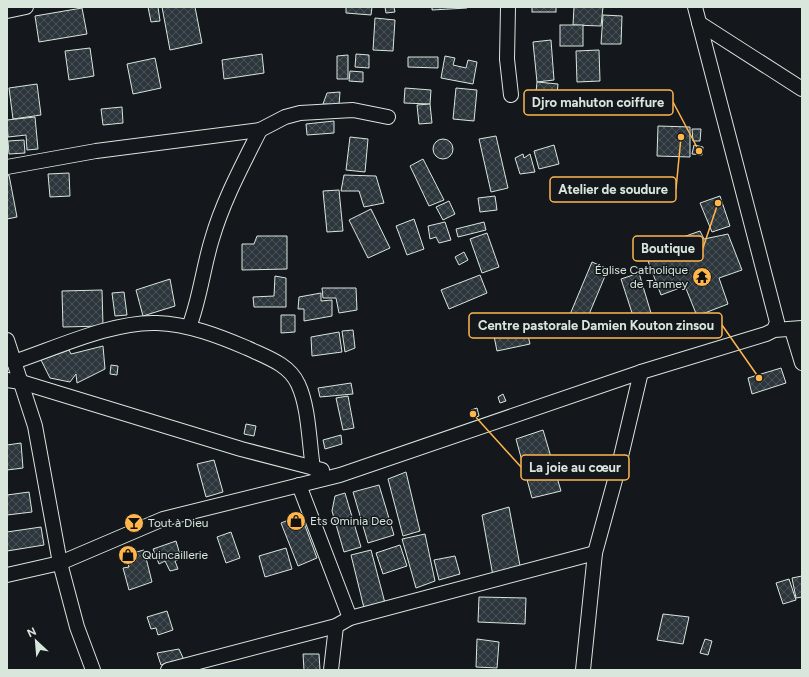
<svg xmlns="http://www.w3.org/2000/svg" width="809" height="677" font-family="Figtree,sans-serif">
<defs>
<pattern id="building-cross-hatch" width="8" height="8" patternUnits="userSpaceOnUse"><rect width="8" height="8" fill="#2c363c"/><path d="M0 0l8 8M0 8l8-8" fill="none" stroke="#4a5358"/></pattern>
</defs>
<rect width="100%" height="100%" fill="#14181c"/>
<g fill="url(#building-cross-hatch)" stroke="#d8e6dc">
<path d="M148 7H158L160 21 151 22Z"/>
<path d="M162 7H195L202 43 170 50Z"/>
<path d="M346 7H372L371 15 346 13Z"/>
<path d="M385 7H394L395 12 386 13Z"/>
<path d="M432 7H467V8L432 10Z"/>
<rect x="532" y="7" width="24" height="5"/>
<path d="M574 7H603L601 26 573 25Z"/>
<path d="M82 8 87 34 39 42 35 16Z"/>
<path d="M603 15 622 16 621 44H601Z"/>
<path d="M375 18 395 20 393 51 373 50Z"/>
<rect x="560" y="25" width="23" height="21"/>
<path d="M551 40 554 80 537 82 533 42Z"/>
<path d="M90 48 94 76 69 80 65 51Z"/>
<path d="M599 50 600 81 577 82 576 51Z"/>
<path d="M262 54 264 73 224 79 222 60Z"/>
<path d="M356 54 369 55V68L355 67Z"/>
<path d="M348 55V79H337V56Z"/>
<path d="M445 56 455 58 453 65 466 68 468 60 477 62 473 84 441 78Z"/>
<path d="M408 57H438V68L408 67Z"/>
<path d="M155 58 161 88 133 94 127 64Z"/>
<path d="M350 71 363 72V82L349 81Z"/>
<path d="M537 82 558 84 555 114 534 112Z"/>
<path d="M37 84 41 115 13 119 9 88Z"/>
<path d="M405 88 431 90 430 104 404 103Z"/>
<path d="M456 88 477 90 474 121 453 119Z"/>
<path d="M340 92 339 105 323 104 327 93Z"/>
<path d="M430 104 432 123 419 124 417 105Z"/>
<path d="M122 107 123 123 103 125 101 109Z"/>
<path d="M35 117 38 149 27 150 26 135 8 137 7 120Z"/>
<path d="M334 121V133L307 135 306 124Z"/>
<path d="M658 126 690 127V157L657 156Z"/>
<path d="M692 129H701L700 141H693Z"/>
<path d="M496 136 508 188 491 192 479 139Z"/>
<path d="M350 137 368 139 365 172 346 170Z"/>
<circle cx="443" cy="149" r="10"/>
<path d="M24 140 25 153 9 154 8 141Z"/>
<path d="M554 145 559 164 539 169 534 151Z"/>
<path d="M694 145 703 147 702 155 692 154Z"/>
<path d="M523 154 524 158 530 154 535 172 520 174 515 158Z"/>
<path d="M423 159 444 200 429 206 410 166Z"/>
<path d="M69 173 70 196 50 197 48 174Z"/>
<path d="M7 175H9L17 217 7 219Z"/>
<path d="M344 175 376 176 384 203 364 207 359 191H341Z"/>
<path d="M339 190 343 231 327 232 323 191Z"/>
<path d="M495 196 497 210 480 212 478 198Z"/>
<path d="M720 196 730 226 712 232 700 203Z"/>
<path d="M449 201 455 214 443 220 436 207Z"/>
<path d="M371 209 390 248 368 258 349 220Z"/>
<path d="M414 219 424 249 407 255 396 226Z"/>
<path d="M445 222 451 240 439 243 436 237 430 239 428 226Z"/>
<path d="M484 222 486 230 458 237 456 229Z"/>
<path d="M700 231 704 239 728 234 742 270 719 278 728 304 697 316 685 286 661 295 648 261 673 251 669 242Z"/>
<path d="M487 233 499 267 482 273 470 239Z"/>
<path d="M257 236H287V269L242 270V244H254Z"/>
<path d="M464 252 468 260 459 265 455 257Z"/>
<path d="M592 262 608 269 582 331 566 324Z"/>
<path d="M639 273 651 313 634 319 621 279Z"/>
<path d="M480 275 487 293 449 309 441 290Z"/>
<path d="M275 276 286 278V307H254L253 297 274 296Z"/>
<path d="M170 279 175 306 143 316 136 290Z"/>
<path d="M322 288H356L357 310 339 313 336 298H323Z"/>
<path d="M102 290 103 326 63 327 62 291Z"/>
<path d="M124 292 127 315 115 316 112 293Z"/>
<path d="M321 293V301L332 300V316L304 321V309H298L299 297Z"/>
<path d="M281 315H295V332L281 333Z"/>
<path d="M524 319 530 344 497 351 492 326Z"/>
<path d="M353 330 355 348 345 352 342 331Z"/>
<path d="M339 332 342 352 312 356 311 337Z"/>
<path d="M103 346 105 369 77 383 76 374 70 382 50 378 41 360 69 350 71 354Z"/>
<path d="M111 365 118 366 117 375 110 374Z"/>
<path d="M781 368 786 383 752 394 748 378Z"/>
<path d="M351 383 353 394 320 397 318 388Z"/>
<path d="M503 394 506 401 500 403 498 397Z"/>
<path d="M348 396 354 428 343 430 336 398Z"/>
<path d="M477 408 479 416 473 418 471 410Z"/>
<path d="M246 424 256 426 254 436 244 434Z"/>
<path d="M543 430 561 491 532 498 516 439Z"/>
<path d="M341 435 342 444 325 449 323 440Z"/>
<path d="M21 443 23 468 7 470V445Z"/>
<path d="M214 460 223 492 206 497 197 464Z"/>
<path d="M406 472 420 531 403 536 388 479Z"/>
<path d="M379 485 394 535 368 543 353 492Z"/>
<path d="M29 492 32 512 7 515V495Z"/>
<path d="M345 493 361 547 344 552 332 511 335 496Z"/>
<path d="M509 507 521 571 493 576 482 515Z"/>
<path d="M301 515 317 558 298 566 281 523Z"/>
<path d="M41 527 44 545 7 551V532Z"/>
<path d="M231 532 240 558 226 563 217 537Z"/>
<path d="M425 534 435 581 416 588 402 539Z"/>
<path d="M176 541 181 558 175 561 178 569 170 571 165 561 159 564 153 549Z"/>
<path d="M400 545 407 566 383 574 376 553Z"/>
<path d="M286 548 292 569 265 577 259 556Z"/>
<path d="M144 550 152 582 129 590 123 568 129 567 125 555Z"/>
<path d="M371 550 385 603 364 608 351 555Z"/>
<path d="M455 556 460 574 439 580 434 560Z"/>
<path d="M802 576V597L796 598 792 578Z"/>
<path d="M789 579 796 600 783 604 776 583Z"/>
<path d="M479 597 526 598 525 624 478 622Z"/>
<path d="M167 611 173 630 158 635 156 628 151 629 147 617Z"/>
<path d="M663 614 689 617 683 644 657 640Z"/>
<path d="M477 639 499 642 497 668 476 667Z"/>
<path d="M705 639 712 641 708 655 700 653Z"/>
<path d="M179 649 184 660 161 665 157 653Z"/>
<path d="M303 654H319L320 670H304Z"/>
</g>
<g fill="none" stroke-linecap="round" stroke-linejoin="round">
<g stroke="#d8e6dc" stroke-width="16">
<g id="minor">
<path d="M508 7 507 59 511 95"/>
<path d="M695 7 777 322 774 330"/>
<path d="M7 11 26 7"/>
<path d="M699 23 802 89"/>
<path d="M7 167 96 151 260 130 285 117 300 113 353 110 388 117"/>
<path d="M189 327C200 299 203 268 212 239 223 201 242 166 260 130"/>
<path d="M792 330 802 363"/>
<path d="M7 340 35 426 60 563 77 627 93 670"/>
<path d="M14 362C56 348 113 321 157 323 188 324 219 336 247 348 266 357 289 364 298 384 309 407 309 443 313 468"/>
<path d="M7 380 21 382 241 449 322 470"/>
<path d="M299 485 350 618"/>
<path d="M7 575 60 563 163 519 340 475 641 372 766 334 774 330 802 328"/>
<path d="M168 670 336 626 350 618 595 553"/>
<path d="M331 670 336 626"/>
<path d="M583 670 595 553 618 469 641 372"/>
</g>
</g>
<use href="#minor" stroke="#14181c" stroke-width="14"/>
</g>
<defs>
<g id="temple-disc" transform="scale(1)"><circle r="9.5" fill="#ffb74d" stroke="#14181c"/><path d="M0-6L5-2H3V0L6.5 2.5H4V6H1.5V3h-3V6H-4V2.5H-6.5L-3 0V-2H-5Z" fill="#111"/></g>
<g id="shop-disc" transform="scale(1)"><circle r="9.5" fill="#ffb74d" stroke="#14181c"/><path d="M-5-2.5h2.3a2.7 3.5 0 0 1 5.4 0H5L5.5 6h-11ZM-1.5-2.5h3a1.5 2.3 0 0 0-3 0Z" fill="#111"/></g>
<g id="bar-disc" transform="scale(1)"><circle r="9.5" fill="#ffb74d" stroke="#14181c"/><path d="M-6-5H6L.8 .8V4.5H3.5V6h-7V4.5H-.8V.8Z" fill="#111"/></g>
</defs>
<g fill-rule="evenodd">
<use href="#temple-disc" x="702" y="277"/>
<use href="#shop-disc" x="296" y="521"/>
<use href="#bar-disc" x="134" y="523"/>
<use href="#shop-disc" x="128" y="555"/>
</g>
<g text-anchor="middle" stroke-width="3" stroke-linejoin="round" paint-order="stroke">
<g font-size="12" fill="#d8e6dc" stroke="#14181c" text-anchor="start">
<text x="688" y="274" text-anchor="end">Église Catholique<tspan x="688" dy="14">de Tanmey</tspan></text>
<text x="310" y="525">Ets Ominia Deo</text>
<text x="148" y="527">Tout à Dieu</text>
<text x="142" y="559">Quincaillerie</text>
</g>
</g>
<path fill="none" stroke="#ffb74d" stroke-width="1.5" d="M699 151L673 102M681 137L676 189M718 203L703 248M759 378L722 325M473 414L521 467"/>
<g fill="#ffb74d" stroke="#14181c" stroke-width="1.5">
<circle cx="699" cy="151" r="4"/>
<circle cx="681" cy="137" r="4"/>
<circle cx="718" cy="203" r="4"/>
<circle cx="759" cy="378" r="4"/>
<circle cx="473" cy="414" r="4"/>
</g>
<g fill="#14181c" stroke="#ffb74d" stroke-width="1.5">
<rect x="524" y="90" width="149" height="25" rx="4"/>
<rect x="550" y="177" width="126" height="25" rx="4"/>
<rect x="633" y="236" width="70" height="25" rx="4"/>
<rect x="469" y="313" width="253" height="25" rx="4"/>
<rect x="521" y="455" width="108" height="25" rx="4"/>
</g>
<g font-size="13" text-anchor="middle" font-weight="bold" fill="#d8e6dc">
<text x="598" y="107">Djro mahuton coiffure</text>
<text x="613" y="194">Atelier de soudure</text>
<text x="668" y="253">Boutique</text>
<text x="596" y="330">Centre pastorale Damien Kouton zinsou</text>
<text x="575" y="472">La joie au cœur</text>
</g>
<rect width="809" height="677" fill="none" stroke="#d8e6dc" stroke-width="16"/>
<g transform="translate(36 641) rotate(334)" stroke="#14181c" stroke-width="3" paint-order="stroke">
<path d="M0-3L7 15L0 10L-7 15Z" fill="#d8e6dc"/>
<text y="-6" font-size="11" font-weight="bold" text-anchor="middle" fill="#d8e6dc">N</text>
</g>
</svg>
